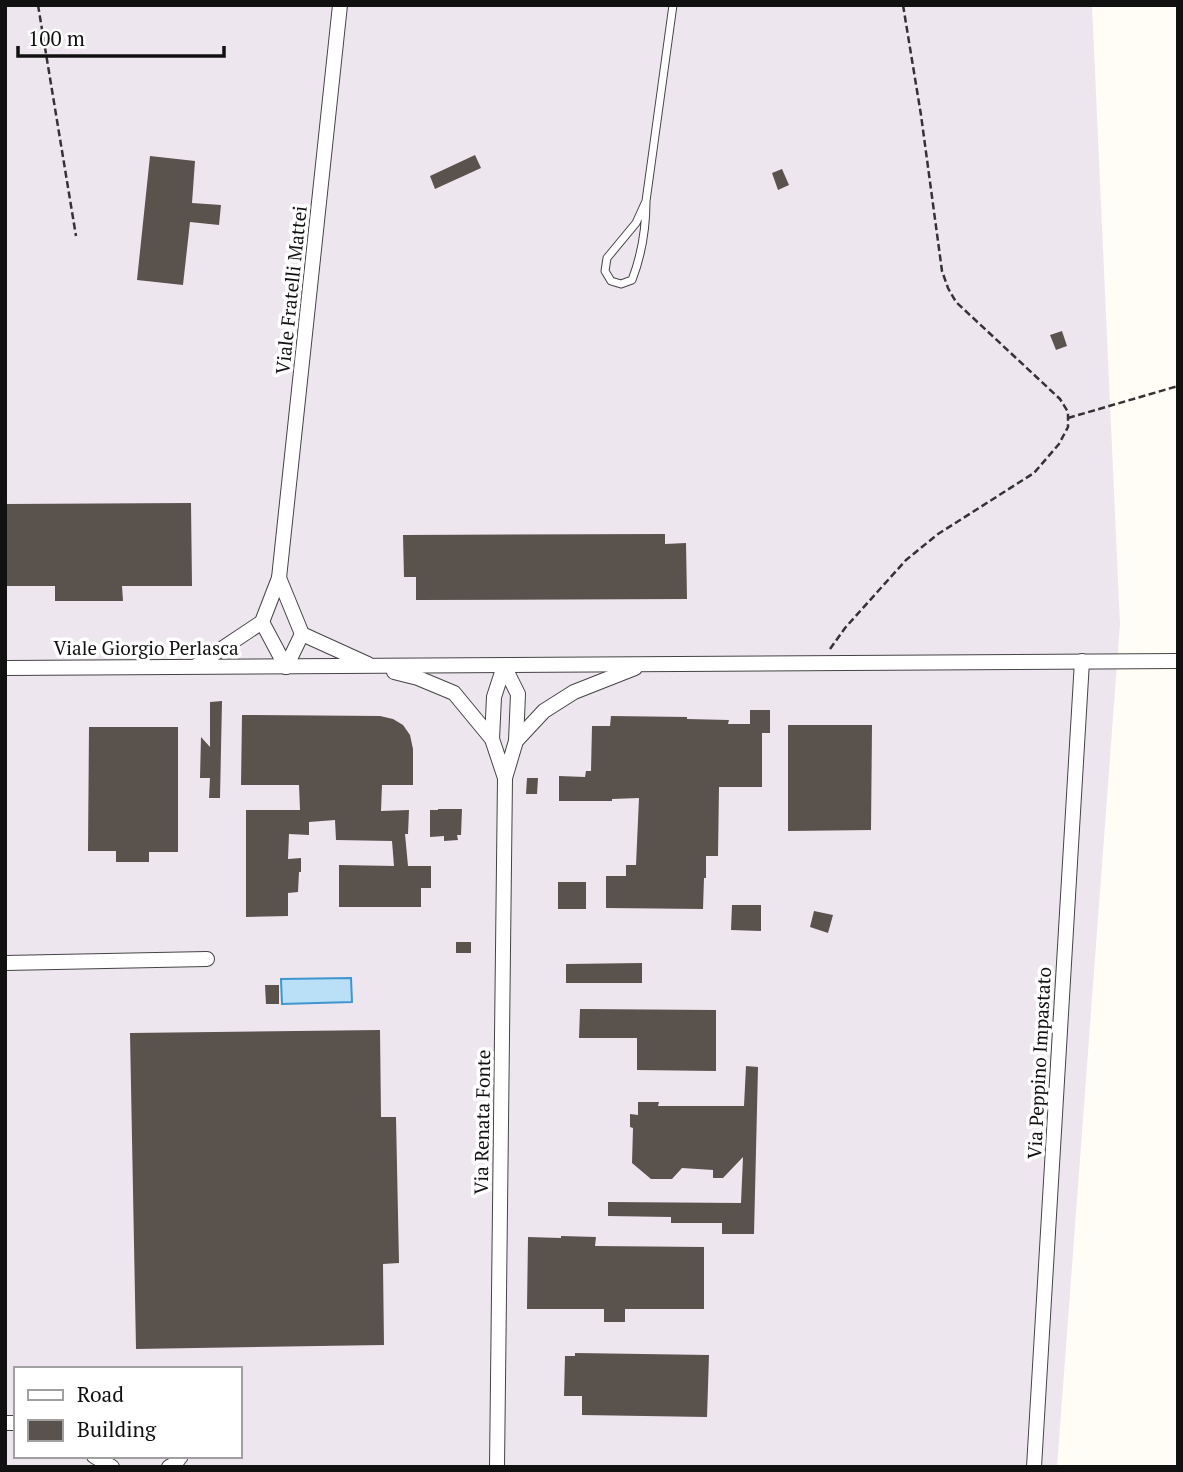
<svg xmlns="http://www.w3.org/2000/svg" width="1183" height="1472" font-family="'PT Serif',serif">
<rect width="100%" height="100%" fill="#fffdf5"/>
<path fill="#eee6ef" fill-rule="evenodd" d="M5 5H1092L1120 624 1057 1467H5ZM16 1369H240V1456H16Z"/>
<path fill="#b9e0f7" stroke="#3f96cf" stroke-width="2" d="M351 978 352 1002 282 1004 281 979Z"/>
<g fill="#5a524d">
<path d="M475 155 481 168 435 189 430 176Z"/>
<path d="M150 156 195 161 192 203 221 205 219 225 190 222 183 285 137 280Z"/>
<path d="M782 169 789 185 778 190 772 173Z"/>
<path d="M1062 331 1067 346 1056 350 1050 335Z"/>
<path d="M191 503 192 586H122L123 601H55V586H5V504Z"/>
<path d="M665 534V544L686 543 687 599 416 600V577H404L403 535Z"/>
<path d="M222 701 220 798H209L210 778H200L201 737 210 747V702Z"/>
<path d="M750 710H770V733H762V787H719L718 856H706V878H704L703 909 606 908V876H626V865H636L639 798 612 799V801H559V776L585 777 586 771H591L592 726H610L611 716 687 717V719L729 720 728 724H750Z"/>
<path d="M242 715 380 716 393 719 403 725 410 735 413 749V785H382L381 811 409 810 408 834H405L408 866H431V888H421V907H339V865L394 866 392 841 336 840 335 820 309 822V835L289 834 288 859 301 858V872H299L298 892 288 893V916L246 917V810H300L299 785H241Z"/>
<path d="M788 725H872L871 830 788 831Z"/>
<path d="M89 727H178V852H149V862H116V851H88Z"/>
<path d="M527 778H538L537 794H526Z"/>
<path d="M438 809H462L461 835H457L458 840 444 841V836L430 837V810H438Z"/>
<rect x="558" y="882" width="28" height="27"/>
<path d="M732 905H761V931L731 930Z"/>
<path d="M814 911 833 915 828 933 810 927Z"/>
<rect x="456" y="942" width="15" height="11"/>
<path d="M642 963V983H566V964Z"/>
<path d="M265 985H279V1004H266Z"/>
<path d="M580 1009 716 1010V1071L637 1070V1038H579Z"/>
<path d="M380 1030 381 1117H396L399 1263 383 1264 384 1345 136 1349 130 1033Z"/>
<path d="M746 1066 758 1067 754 1234H722V1223H671V1217L608 1216V1202L741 1203 743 1157 723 1178H713V1170L682 1168 672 1179H651L632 1163 633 1128 630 1127V1114L638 1115V1102H659L658 1106H744Z"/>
<path d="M561 1236 596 1237 595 1246 704 1247V1309H625V1322H604V1309H527L528 1237 561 1238Z"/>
<path d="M575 1353 709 1355 707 1417 582 1415V1396H564L565 1356H575Z"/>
</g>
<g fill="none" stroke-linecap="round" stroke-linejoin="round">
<g stroke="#444" stroke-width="9">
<path id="service" d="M646 201 636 223 607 258 605 271 611 281 621 284 632 280C642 254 646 228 646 201L673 5"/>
</g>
<g stroke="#444" stroke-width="16">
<g id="minor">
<path d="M279 578 340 5"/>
<path d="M262 622 286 667"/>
<path d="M196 666 262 622 279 578 302 634 368 664"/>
<path d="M286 667 302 634"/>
<path d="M5 668 1178 661"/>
<path d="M394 672 418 678 454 693 492 739 505 778 516 741 544 711 574 692 635 668"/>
<path d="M492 739 494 697 504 666 518 694 516 741"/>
<path d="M5 963 207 959"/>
<path d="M5 1423H16"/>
<path d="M94 1456 112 1467"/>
<path d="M169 1467 175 1464 181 1456"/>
<path d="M497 1467 505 778"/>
<path d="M1034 1467 1082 661"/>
</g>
</g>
<g stroke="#333" stroke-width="2.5" stroke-dasharray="7 3.5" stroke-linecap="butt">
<path d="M38 5 76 236"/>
<path d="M1068 418 1178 386"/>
<path d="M830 649 845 628 906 560 938 534 1034 473 1059 444 1068 427V412L1060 399 956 302 948 288 942 271 921 115 903 5"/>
</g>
<use href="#service" stroke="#fff" stroke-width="7"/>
<use href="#minor" stroke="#fff" stroke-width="14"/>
</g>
<g text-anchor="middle" stroke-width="7" stroke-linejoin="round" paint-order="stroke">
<g font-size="19" fill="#111" stroke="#fff">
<text transform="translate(291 290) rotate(-84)" y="7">Viale Fratelli Mattei</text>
<text x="146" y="655">Viale Giorgio Perlasca</text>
<text transform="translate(1039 1063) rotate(-87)" y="7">Via Peppino Impastato</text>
<text transform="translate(482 1122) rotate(-89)" y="7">Via Renata Fonte</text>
</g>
</g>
<rect width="1183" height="1472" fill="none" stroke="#111111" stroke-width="14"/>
<rect x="14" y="1367" width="228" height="91" fill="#ffffff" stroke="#a0a0a0" stroke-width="2"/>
<rect x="28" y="1390" width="35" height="10" fill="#ffffff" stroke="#a0a0a0" stroke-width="2"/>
<text x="77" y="1402" font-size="21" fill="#111111">Road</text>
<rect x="28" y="1420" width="35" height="21" fill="#5a524d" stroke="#a0a0a0" stroke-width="2"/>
<text x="77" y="1437" font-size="21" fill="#111111">Building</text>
<path d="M18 46v10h206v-10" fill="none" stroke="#111111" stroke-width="3.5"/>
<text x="28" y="46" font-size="21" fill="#111111" stroke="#ffffff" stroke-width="5" paint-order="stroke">100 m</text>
</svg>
